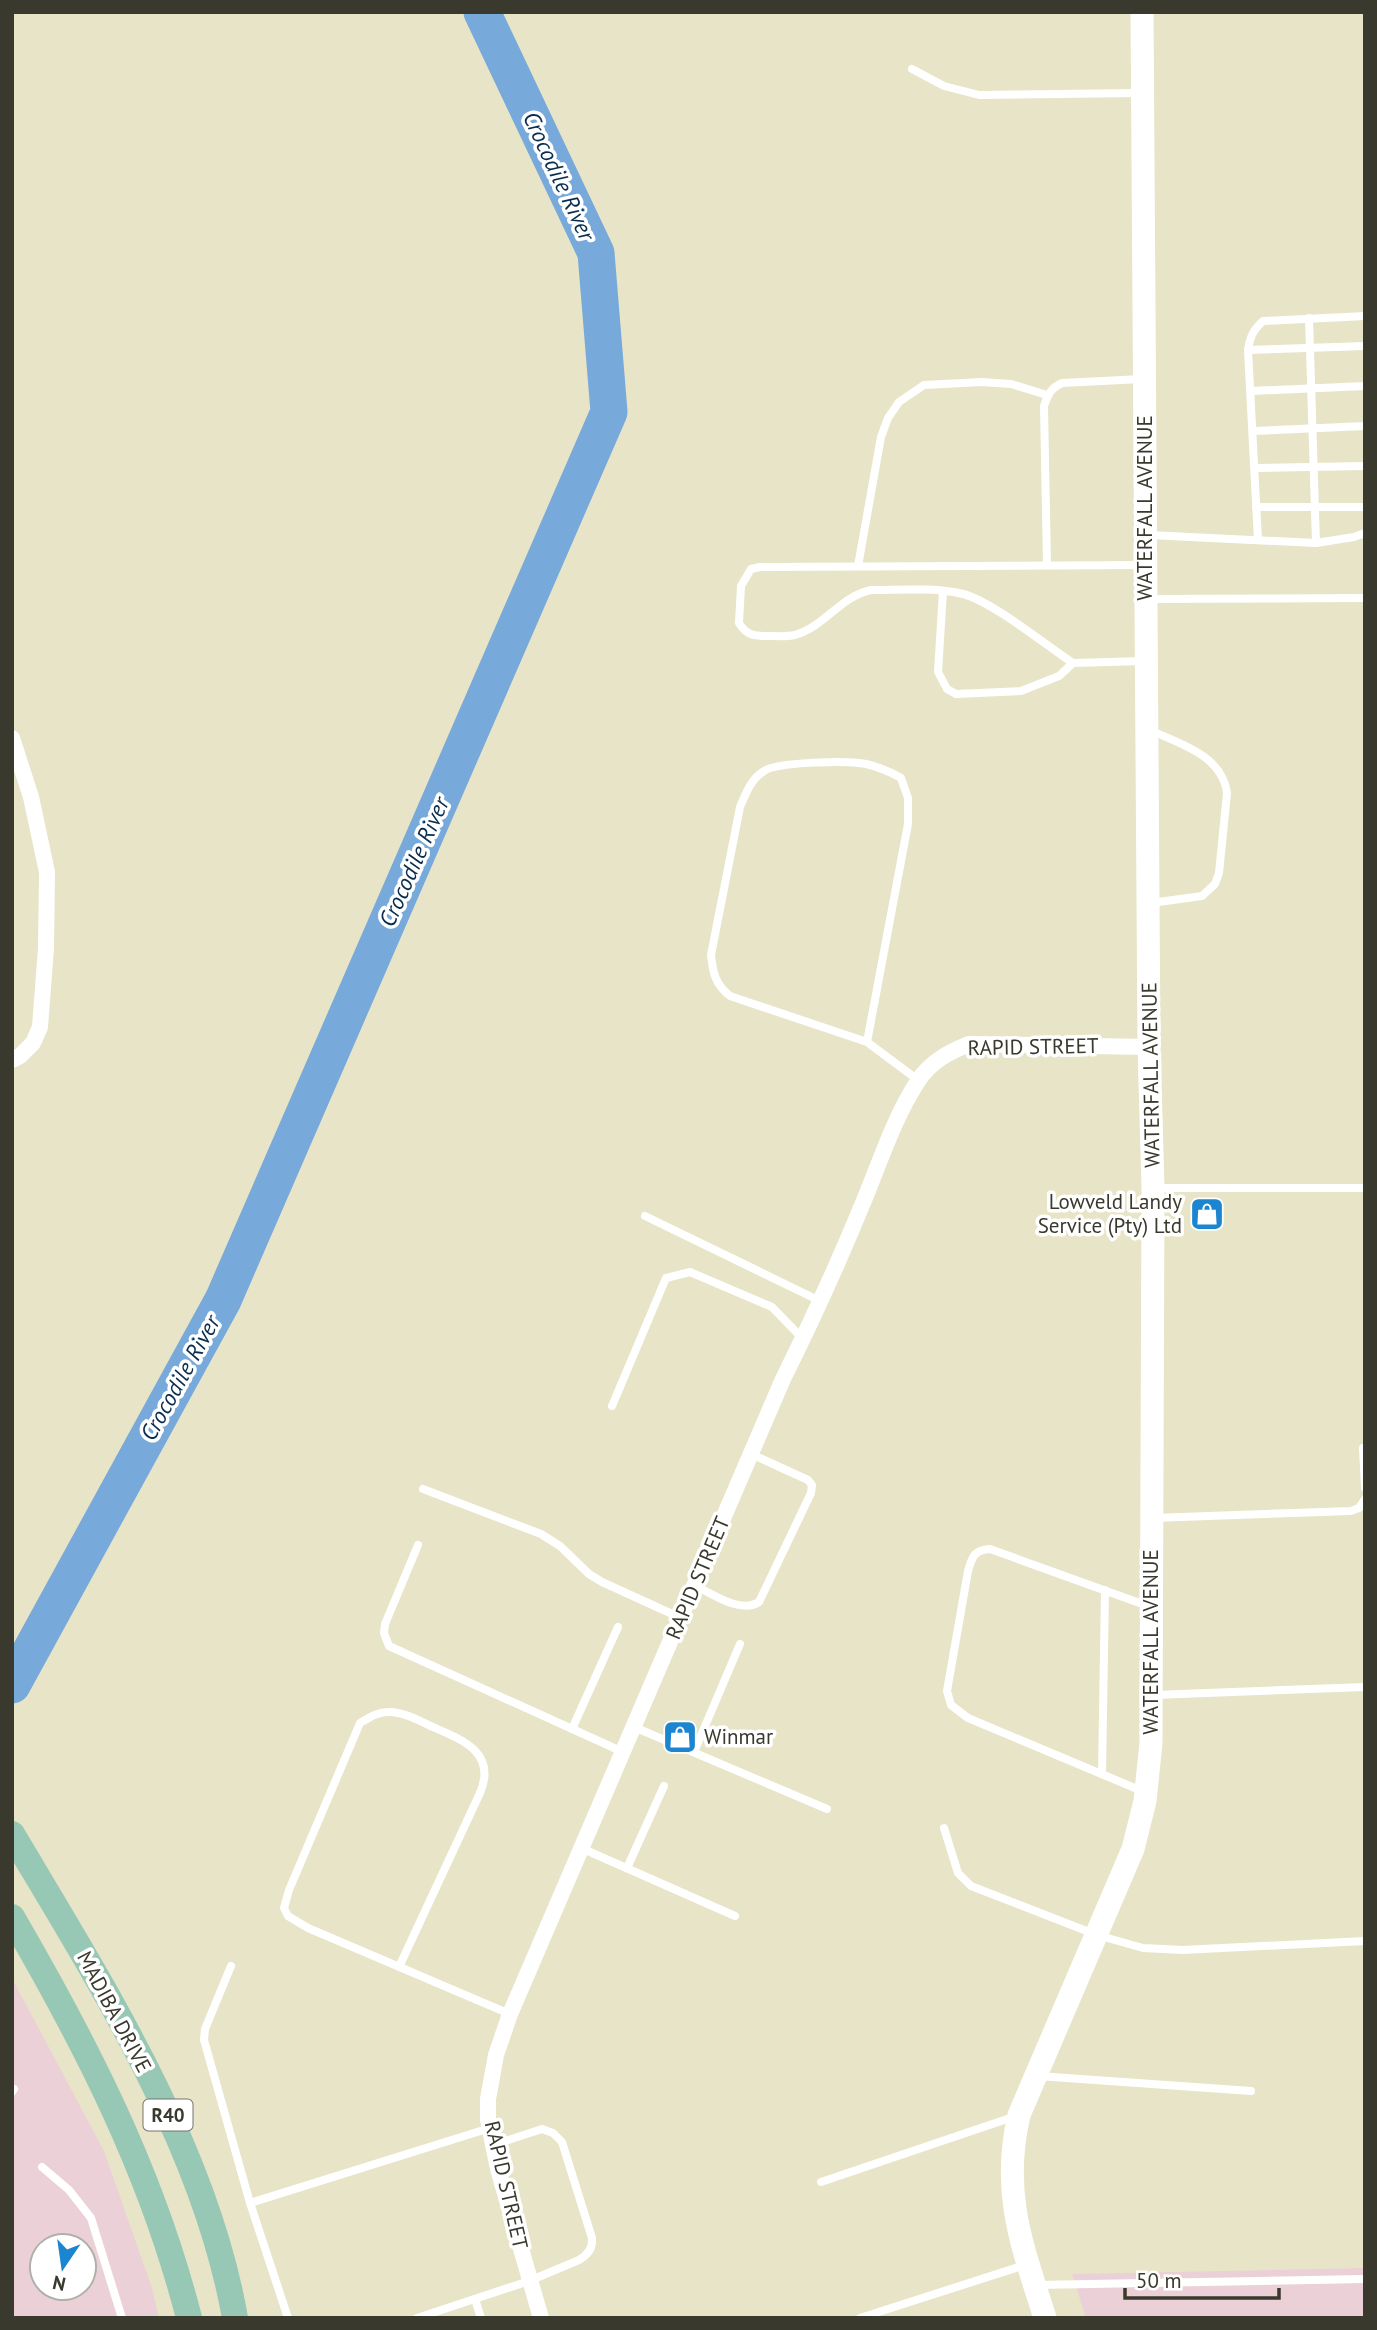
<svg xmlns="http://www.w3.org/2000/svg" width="1377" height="2330" font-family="'PT Sans',sans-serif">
<rect width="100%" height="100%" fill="#e8e4c7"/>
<g fill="#ebd1d7" fill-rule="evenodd">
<path d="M14 1982 104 2151 152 2288 159 2318H12V1985ZM42 2246H84V2288H42Z"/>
<path d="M1365 2268V2318H1086L1072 2274Z"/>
</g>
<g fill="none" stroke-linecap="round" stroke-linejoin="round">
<path stroke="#78a9db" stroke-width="37" d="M12 1685 223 1300 609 412 596 253 482 12"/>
<g stroke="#fff" stroke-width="8">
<path d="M912 69 944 86 979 95 1140 93"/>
<path d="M1309 318 1316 543"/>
<path d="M1248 350 1365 346"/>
<path d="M1251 391 1365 386"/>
<path d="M1253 431 1365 426"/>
<path d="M1255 468 1365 466"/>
<path d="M1256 507H1365"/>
<path d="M1149 535 1316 543 1354 537 1365 533"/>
<path d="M1258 540 1248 350C1250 337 1253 330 1263 321L1365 316"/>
<path d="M1047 565 1044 406C1048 394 1051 388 1062 383L1142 379"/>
<path d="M858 566 881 437 888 418 899 402 924 385 982 382 1011 384 1047 395"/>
<path d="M943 591 938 672 947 689 956 694 1021 691 1059 676 1073 663 1145 661"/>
<path d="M1147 599 1365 598"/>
<path d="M1073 663C1046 645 991 601 963 594 933 587 901 590 871 590 841 596 824 627 795 635 786 637 776 636 767 636 754 636 746 635 739 623L741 586 751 569 760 567 1143 565"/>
<path d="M1150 730C1180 744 1222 755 1227 793L1219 873 1215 884 1202 896 1151 903"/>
<path d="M867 1042 908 824V798L901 778C889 771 879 767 866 764 849 760 777 762 764 771 751 779 746 793 740 807L711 955C713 973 715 984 730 996L867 1042 918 1080"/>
<path d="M1156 1188H1365"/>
<path d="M645 1216 822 1302"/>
<path d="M612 1406 666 1278 690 1272 772 1307 803 1339"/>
<path d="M1363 1448 1365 1488"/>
<path d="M423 1489 541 1534 560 1546 589 1574 602 1582 681 1618"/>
<path d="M1153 1518 1351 1511 1359 1508 1365 1499"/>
<path d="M418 1545 385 1624 384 1633 389 1646 623 1752"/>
<path d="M694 1585C713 1594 740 1614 759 1602L811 1493 812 1485 808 1480 751 1454"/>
<path d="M1154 1695 1365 1687"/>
<path d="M634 1727 827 1809"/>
<path d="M572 1729 618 1627"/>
<path d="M694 1752 740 1644"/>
<path d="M1102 1774 1105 1590"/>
<path d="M1142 1791 968 1718 951 1705 947 1691 968 1571C972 1557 974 1550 990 1549L1148 1606"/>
<path d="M944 1828 958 1873 971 1886 1097 1935 1143 1948 1183 1950 1365 1941"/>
<path d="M581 1848 735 1916"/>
<path d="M627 1868 664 1786"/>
<path d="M231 1966 205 2029 204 2040 250 2203 288 2318"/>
<path d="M399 1967 480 1793C497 1753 463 1740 433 1727 420 1721 406 1713 391 1712 379 1711 370 1717 360 1723L289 1890 284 1908 288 1916 308 1928 510 2014"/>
<path d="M1038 2076 1251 2091"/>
<path d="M12 2092 14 2089"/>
<path d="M42 2167 69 2190 91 2218 122 2318"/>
<path d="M821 2182 1016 2116"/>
<path d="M250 2203 490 2128"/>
<path d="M1035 2285 1365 2279"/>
<path d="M475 2299 481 2318"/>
<path d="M417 2318 529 2281 579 2260C588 2255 593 2248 592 2238L562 2142 553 2133 542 2129 493 2145"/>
<path d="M860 2318 1025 2265"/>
</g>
<g stroke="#fff" stroke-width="16">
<path d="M12 738 31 797 47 872 46 948 40 1027 33 1043 20 1056 12 1060"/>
<path d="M541 2318 498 2169 488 2120V2099L496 2055 510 2014 783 1379C813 1319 840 1259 865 1198 881 1159 895 1116 918 1081 930 1062 949 1052 969 1044L1149 1047"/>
</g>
<path stroke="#fff" stroke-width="23" d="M1045 2318C1022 2245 1001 2193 1019 2115L1133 1849 1145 1801 1151 1743 1153 1188 1149 1047 1142 12"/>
<g stroke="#97c7b5" stroke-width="26">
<path d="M12 1834C100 1982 205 2146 235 2318"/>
<path d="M12 1917C87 2046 152 2173 189 2318"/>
</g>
</g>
<defs>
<g id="shop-square" transform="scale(1.75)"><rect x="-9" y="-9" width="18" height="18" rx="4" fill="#1b85cf" stroke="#fff"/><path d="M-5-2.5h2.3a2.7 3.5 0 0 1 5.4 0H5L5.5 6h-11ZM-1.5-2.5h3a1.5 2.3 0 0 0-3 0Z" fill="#fff"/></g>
</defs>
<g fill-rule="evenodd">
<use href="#shop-square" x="1207" y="1214"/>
<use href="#shop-square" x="680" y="1737"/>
</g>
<g text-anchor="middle" stroke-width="7" stroke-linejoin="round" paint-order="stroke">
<rect fill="#fff" stroke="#75746c" stroke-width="2" x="143.5" y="2099.5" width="49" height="31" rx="5"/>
<g font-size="19" font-weight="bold" fill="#3a392d">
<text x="168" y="2122">R40</text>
</g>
<g font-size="21" fill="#3a392d" stroke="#fff">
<text transform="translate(1145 508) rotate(-90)" y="7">WATERFALL AVENUE</text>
<text transform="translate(1033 1047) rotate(-1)" y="7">RAPID STREET</text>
<text transform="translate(1151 1075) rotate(-91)" y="7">WATERFALL AVENUE</text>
<text transform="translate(698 1578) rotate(-67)" y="7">RAPID STREET</text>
<text transform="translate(1151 1642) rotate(-90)" y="7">WATERFALL AVENUE</text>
<text transform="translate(114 2012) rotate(62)" y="7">MADIBA DRIVE</text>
<text transform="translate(506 2185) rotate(77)" y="7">RAPID STREET</text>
</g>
<g font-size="21" fill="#3a392d" stroke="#fff" text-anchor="end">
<text x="1182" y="1209">Lowveld Landy<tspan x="1182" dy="24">Service (Pty) Ltd</tspan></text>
<text x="704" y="1744" text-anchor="start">Winmar</text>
</g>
<g font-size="23" font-style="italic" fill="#092d4e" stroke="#fff">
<text transform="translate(559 176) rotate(65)" y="8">Crocodile River</text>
<text transform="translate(414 862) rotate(-66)" y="8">Crocodile River</text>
<text transform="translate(180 1378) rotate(-61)" y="8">Crocodile River</text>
</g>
</g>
<rect width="1377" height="2330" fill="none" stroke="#3a392d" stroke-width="28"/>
<g transform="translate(63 2267) rotate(193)"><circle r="33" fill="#ffffff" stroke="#b0b0ab" stroke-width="2"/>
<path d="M0-5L12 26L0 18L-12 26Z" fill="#1b85cf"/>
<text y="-10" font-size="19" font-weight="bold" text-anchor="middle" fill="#3a392d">N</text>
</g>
<path d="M1125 2288v10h154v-10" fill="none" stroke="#3a392d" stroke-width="3.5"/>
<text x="1136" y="2288" font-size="21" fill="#3a392d" stroke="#ffffff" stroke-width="5" paint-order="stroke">50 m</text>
</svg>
